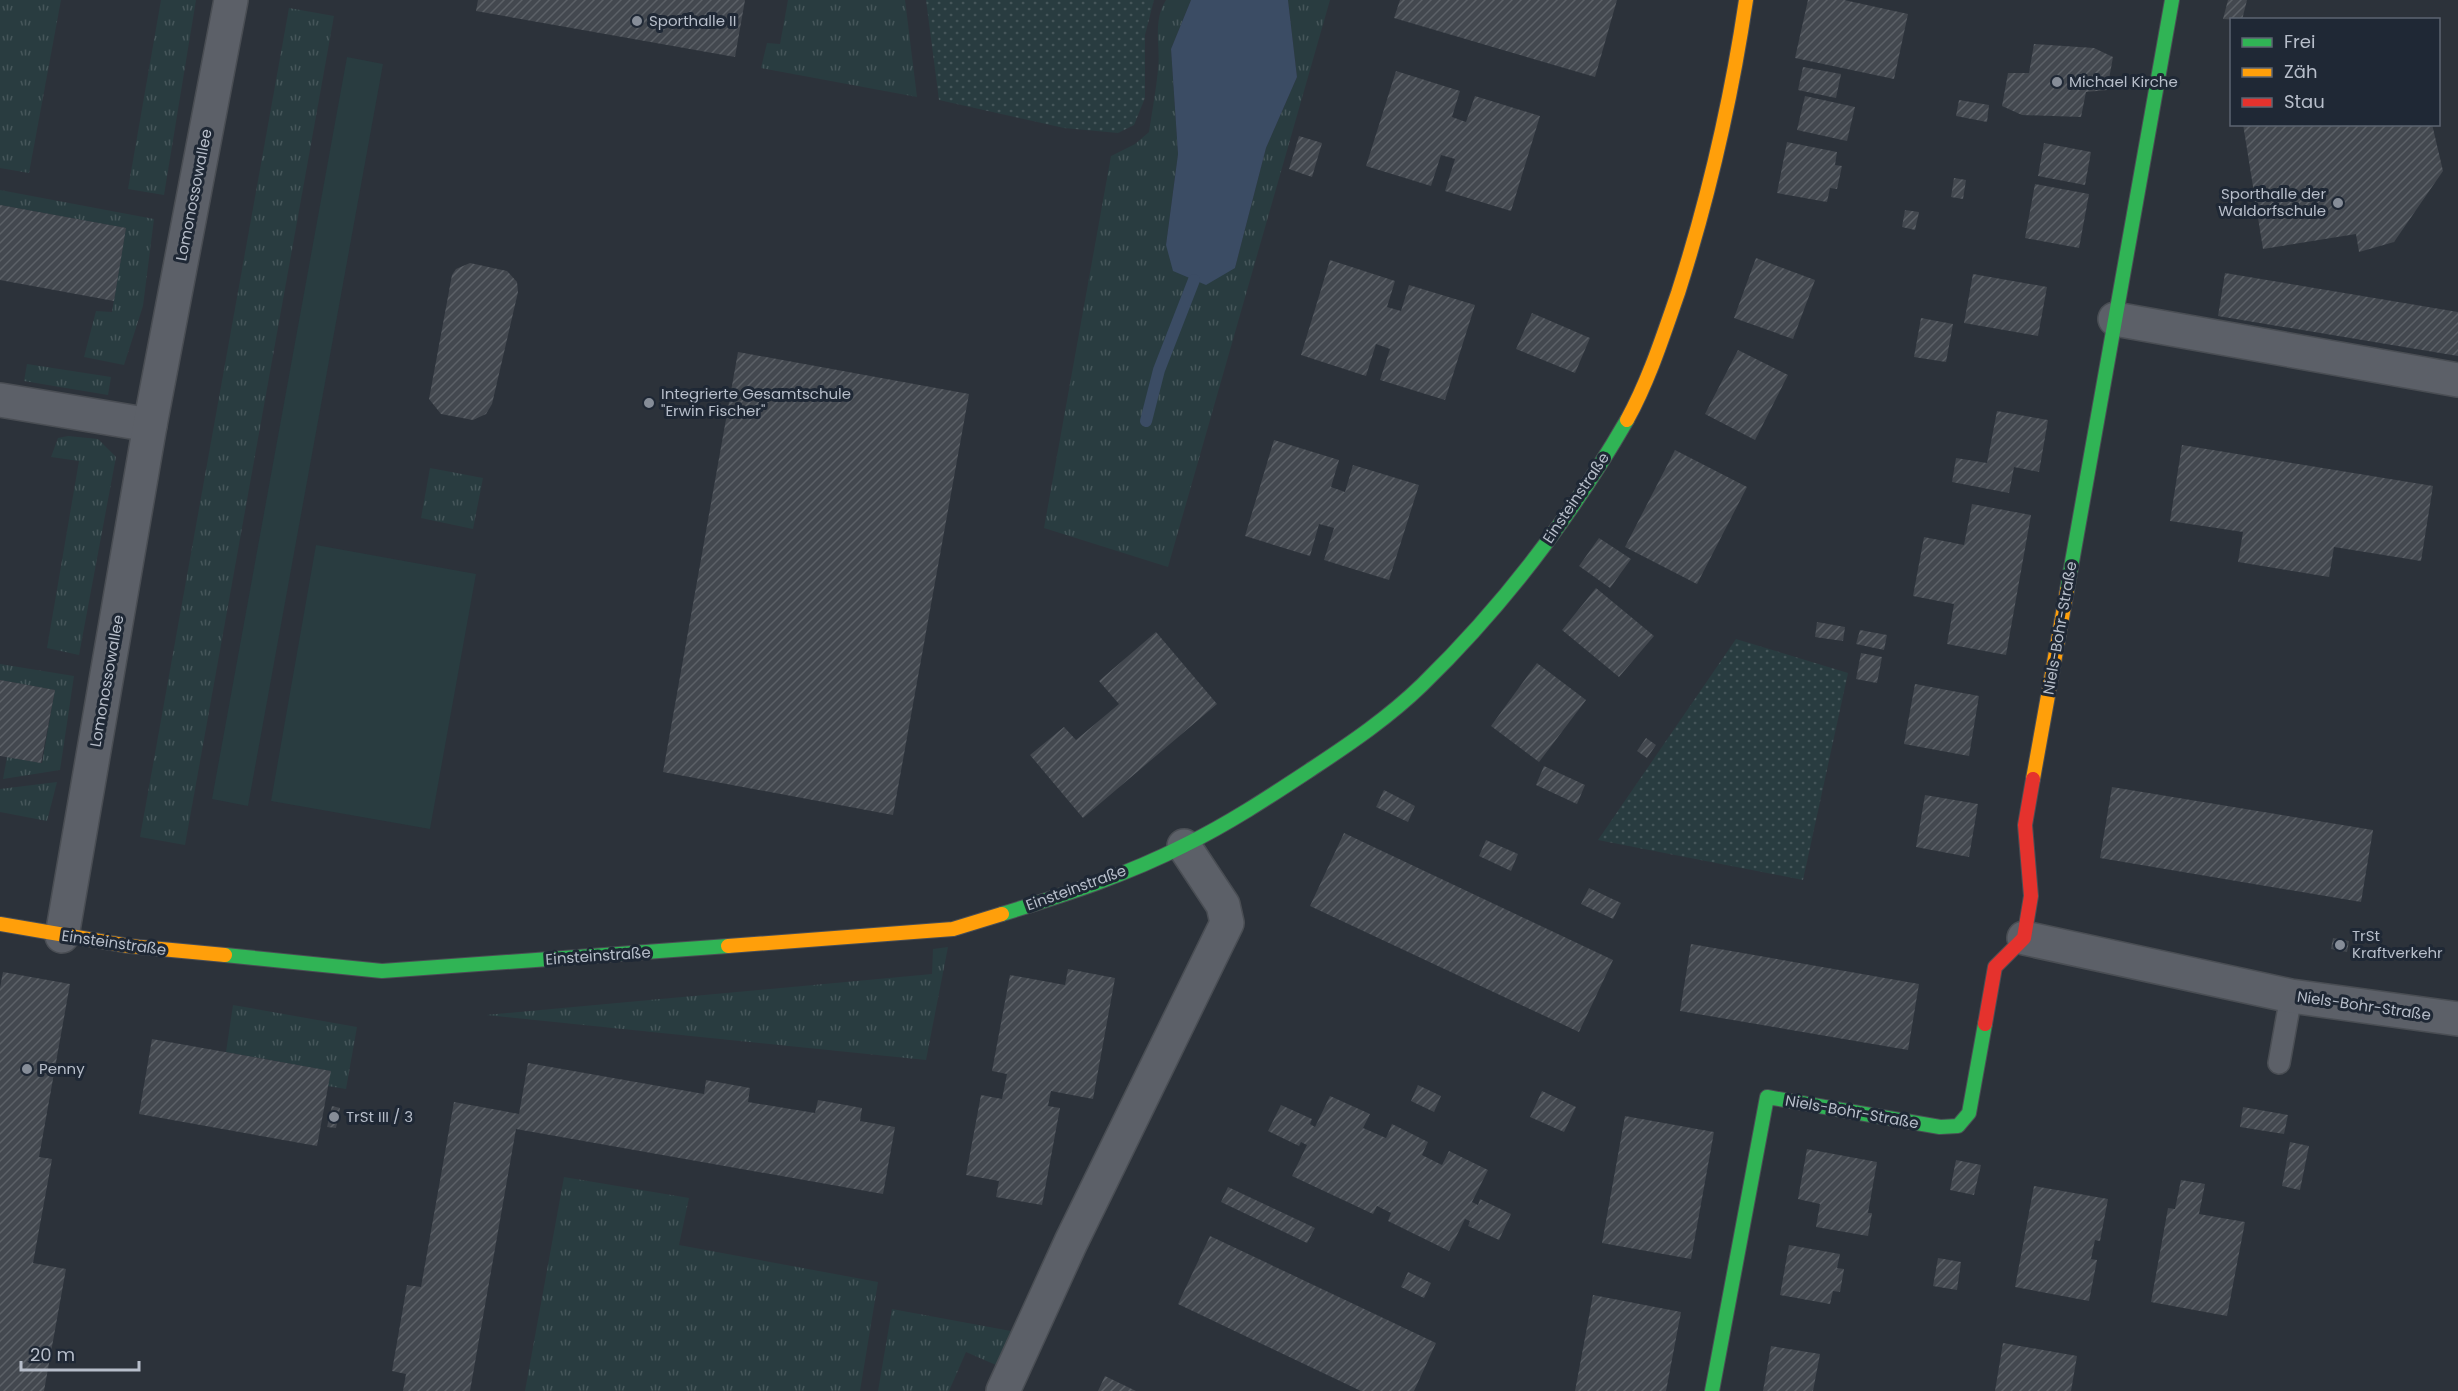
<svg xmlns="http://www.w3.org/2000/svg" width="2458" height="1391" font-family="Poppins,sans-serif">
<defs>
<pattern id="grass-tufts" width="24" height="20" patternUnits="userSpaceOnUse" patternTransform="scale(1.5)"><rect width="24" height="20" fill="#293c40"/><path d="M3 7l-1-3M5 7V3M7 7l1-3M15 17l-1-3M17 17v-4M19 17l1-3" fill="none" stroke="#46565a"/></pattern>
<pattern id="park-dots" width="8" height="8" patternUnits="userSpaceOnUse" patternTransform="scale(1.5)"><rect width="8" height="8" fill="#293c40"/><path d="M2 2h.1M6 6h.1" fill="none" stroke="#46565a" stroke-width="1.8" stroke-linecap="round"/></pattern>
<pattern id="building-hatch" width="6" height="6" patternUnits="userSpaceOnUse" patternTransform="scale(1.5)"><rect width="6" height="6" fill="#43484f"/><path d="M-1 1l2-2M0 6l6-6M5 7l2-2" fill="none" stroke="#5c6167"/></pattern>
</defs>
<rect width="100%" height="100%" fill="#2c323a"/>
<g fill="url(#grass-tufts)">
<path d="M0 0H61L29 173 0 168Z"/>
<path d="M161 0H196L164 195 128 189Z"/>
<path d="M788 0H905L917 97 761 68 767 43 780 44Z"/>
<path d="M1166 0H1191L1171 49 1178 154 1166 245 1235 268 1266 148 1297 77 1288 0H1330L1168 567 1044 528 1111 156 1135 144 1149 132C1152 111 1156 91 1158 70 1161 46 1152 22 1166 0Z"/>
<path d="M289 8 334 16 185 845 140 837Z"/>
<path d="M0 190 154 219 143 306 124 365 84 357 96 311 112 312 126 228 0 205Z"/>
<path d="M27 364 111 377 108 395 24 381Z"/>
<path d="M68 436 98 439 116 457 79 655 47 648 79 461 51 457 58 438Z"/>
<path d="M430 468 483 478 473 529 421 518Z"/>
<path d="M0 664 74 676 60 770 3 779 7 757 42 763 55 690 0 680Z"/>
<path d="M57 782 47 821 0 812V789Z"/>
<path d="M948 947 926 1060 486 1015 932 974 933 949Z"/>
<path d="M233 1005 357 1027 346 1089 328 1086 330 1071 226 1052Z"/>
<path d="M564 1177 689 1198 679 1245 878 1282 860 1391H525Z"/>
<path d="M892 1309 1011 1331 996 1365 966 1352 949 1391H878Z"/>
</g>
<g fill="url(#park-dots)">
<path d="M926 0H1154L1145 35V98L1134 125 1118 133 1064 128 939 100Z"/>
<path d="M1736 639 1848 673 1803 880 1598 840Z"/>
</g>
<g fill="#293c40">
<path d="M347 57 383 64 248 806 212 799Z"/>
<path d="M316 545 476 574 430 829 271 801Z"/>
</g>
<path fill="#3b4c64" d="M1191 0H1288L1297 77 1266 148 1235 268 1206 285 1173 271 1166 245 1178 154 1171 49Z"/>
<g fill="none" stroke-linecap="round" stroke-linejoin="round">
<path stroke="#3b4c64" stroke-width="12" d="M1146 421 1159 370 1194 280"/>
</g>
<g fill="url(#building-hatch)">
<path d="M478 0H745L735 57 476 11Z"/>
<path d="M1400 0H1617L1595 77 1394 18Z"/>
<path d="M1808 0H1844L1908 14 1894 79 1795 58Z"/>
<path d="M2228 0H2247L2242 20 2223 19Z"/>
<path d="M2034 44 2094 48 2113 57 2107 90 2086 92 2081 117 2022 115 2002 106 2008 73H2029Z"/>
<path d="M1803 67 1841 74 1836 98 1798 90Z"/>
<path d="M1396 71 1460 91 1452 117 1466 122 1475 96 1540 116 1511 211 1445 191 1455 159 1441 155 1431 186 1366 166Z"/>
<path d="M1805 96 1855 107 1847 141 1797 130Z"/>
<path d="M1959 100 1989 105 1987 122 1956 116Z"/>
<path d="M2243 124H2432L2443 171 2394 242 2359 252 2356 234 2263 249Z"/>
<path d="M1299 136 1322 143 1312 177 1289 169Z"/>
<path d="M1787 142 1837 152 1835 165 1842 166 1837 189 1830 188 1827 202 1777 193Z"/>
<path d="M2044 143 2091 152 2085 185 2038 176Z"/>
<path d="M1954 178 1966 180 1963 199 1951 197Z"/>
<path d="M2035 184 2089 194 2079 248 2025 238Z"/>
<path d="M0 205 126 228 114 301 0 280Z"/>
<path d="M1905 210 1919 212 1915 230 1902 227Z"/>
<path d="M1756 258 1815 280 1793 339 1734 318Z"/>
<path d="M1330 260 1395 281 1387 307 1401 311 1409 285 1475 305 1445 400 1380 380 1390 349 1376 344 1366 376 1301 355Z"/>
<path d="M470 263 507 271 517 282 518 292 492 404 486 414 473 420 441 414 429 399 452 275 456 269Z"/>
<path d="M2225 273 2458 312V356L2218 316Z"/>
<path d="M1973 274 2047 287 2038 336 1964 323Z"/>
<path d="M1532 313 1590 338 1575 373 1516 349Z"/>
<path d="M1921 318 1953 324 1946 362 1914 357Z"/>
<path d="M1738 350 1788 375 1755 440 1705 414Z"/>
<path d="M738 352 969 394 893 815 663 772Z"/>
<path d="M1997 411 2048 420 2039 472 2014 467 2009 493 1952 482 1956 458 1987 463Z"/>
<path d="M1274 440 1339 460 1331 487 1345 492 1353 465 1419 485 1389 580 1324 560 1334 528 1319 524 1310 556 1245 536Z"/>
<path d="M2182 445 2433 486 2421 561 2334 547 2329 577 2238 562 2243 532 2170 521Z"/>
<path d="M1675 450 1747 487 1697 584 1625 547Z"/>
<path d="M1972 504 2031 515 2006 655 1947 644 1954 604 1913 596 1924 537 1964 545Z"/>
<path d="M1599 538 1631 559 1610 588 1579 566Z"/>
<path d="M1596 588 1654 636 1619 677 1562 630Z"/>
<path d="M1817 622 1845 627 1843 641 1815 637Z"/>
<path d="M1860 630 1887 635 1884 650 1856 644Z"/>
<path d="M1156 632 1217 704 1083 818 1030 755 1064 727 1076 740 1119 704 1099 681Z"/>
<path d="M1861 653 1882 657 1877 683 1856 679Z"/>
<path d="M1537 663 1586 700 1539 762 1491 726Z"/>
<path d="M0 680 55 690 41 763 0 756Z"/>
<path d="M1915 684 1979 696 1969 756 1904 744Z"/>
<path d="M1646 738 1656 745 1647 758 1637 751Z"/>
<path d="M1544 766 1585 785 1577 804 1536 785Z"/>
<path d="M2112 787 2373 830 2361 902 2100 858Z"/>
<path d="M1384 790 1415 806 1408 822 1376 807Z"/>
<path d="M1925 795 1978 804 1969 857 1916 847Z"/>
<path d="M1344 833 1613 960 1579 1032 1310 906Z"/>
<path d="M1486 840 1518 854 1511 871 1479 856Z"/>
<path d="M1589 888 1621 903 1613 919 1581 904Z"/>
<path d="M2333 938 2349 941 2347 952 2331 949Z"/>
<path d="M1691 944 1919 984 1908 1050 1680 1011Z"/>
<path d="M1068 969 1115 978 1093 1099 1051 1091 1048 1106 1060 1108 1042 1205 996 1197 999 1181 966 1175 981 1095 1002 1099 1007 1074 992 1071 1010 975 1065 985Z"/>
<path d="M3 972 70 984 39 1157 52 1159 33 1263 66 1269 44 1391H0V988Z"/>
<path d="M152 1039 331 1071 317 1146 139 1114Z"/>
<path d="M528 1063 704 1094 706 1080 750 1088 748 1102 815 1113 818 1100 862 1108 860 1121 895 1127 883 1194 516 1129 470 1391H403L406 1374 392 1371 407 1285 421 1287 454 1102 519 1114Z"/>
<path d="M1418 1085 1441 1096 1434 1112 1411 1101Z"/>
<path d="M1542 1091 1576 1107 1564 1132 1530 1117Z"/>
<path d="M1330 1096 1370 1114 1363 1128 1386 1138 1392 1124 1428 1142 1422 1155 1442 1165 1449 1151 1488 1170 1472 1202 1478 1205 1480 1199 1511 1214 1499 1240 1468 1226 1470 1221 1465 1219 1449 1251 1388 1221 1391 1213 1377 1206 1373 1214 1292 1176 1307 1145 1301 1142 1299 1146 1268 1131 1281 1105 1312 1119 1310 1124 1315 1127Z"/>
<path d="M332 1106 340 1108 336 1128 327 1127Z"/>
<path d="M2243 1107 2288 1115 2284 1134 2240 1127Z"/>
<path d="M1625 1116 1714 1132 1691 1259 1602 1243Z"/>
<path d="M2290 1142 2309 1146 2300 1190 2282 1186Z"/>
<path d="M1807 1149 1877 1162 1868 1213H1872L1868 1236 1816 1227 1820 1204 1798 1199Z"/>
<path d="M1956 1160 1981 1165 1974 1195 1950 1190Z"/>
<path d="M2181 1180 2205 1184 2199 1214 2245 1222 2227 1316 2151 1302 2168 1208 2175 1209Z"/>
<path d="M2034 1186 2108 1199 2100 1241 2095 1240 2091 1259 2097 1260 2089 1301 2015 1287Z"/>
<path d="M1228 1187 1315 1228 1307 1243 1221 1202Z"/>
<path d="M1210 1236 1436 1343 1414 1391H1361L1178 1304Z"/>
<path d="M1789 1245 1840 1254 1837 1268 1844 1269 1840 1292 1833 1291 1830 1304 1780 1295Z"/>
<path d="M1938 1258 1961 1262 1957 1290 1933 1286Z"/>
<path d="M1408 1272 1431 1283 1424 1298 1401 1287Z"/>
<path d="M1593 1295 1681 1312 1666 1391H1575Z"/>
<path d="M2003 1343 2077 1356 2071 1391H1995Z"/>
<path d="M1771 1346 1820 1354 1813 1391H1763Z"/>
<path d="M1105 1376 1136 1391H1098Z"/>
</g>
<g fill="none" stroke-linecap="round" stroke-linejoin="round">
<g stroke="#4a4e54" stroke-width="24">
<path id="lane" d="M2279 1063 2291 996"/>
</g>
<g stroke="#4a4e54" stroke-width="36">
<g id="street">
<path d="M2115 319 2458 380"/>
<path d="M0 400 150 425"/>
<path d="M62 936 150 425 231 0"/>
<path d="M2024 938 2291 996 2458 1019"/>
<path d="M1003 1391 1071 1242 1227 923 1223 905 1184 846"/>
</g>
</g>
<g stroke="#4a4e54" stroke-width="16">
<g id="fast">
<path d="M2067 590 2172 0"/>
<path d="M1002 914C1064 895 1127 875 1185 845 1230 823 1272 795 1313 768 1351 743 1389 717 1422 685 1502 607 1571 517 1627 420"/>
<path d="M225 955 382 971 728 946"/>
<path d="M1712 1391 1767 1097 1940 1127 1958 1126 1969 1113 1985 1024"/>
</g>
</g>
<g stroke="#4a4e54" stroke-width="16">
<g id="slow">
<path d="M1627 420C1649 380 1663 336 1678 293 1709 196 1731 101 1746 0"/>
<path d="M2033 779 2067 590"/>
<path d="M0 924 129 946 225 955"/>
<path d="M728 946 953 929 1002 914"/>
</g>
</g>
<g stroke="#4a4e54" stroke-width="16">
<path id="jam" d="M1985 1024 1995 967 2024 938 2031 896 2025 825 2033 779"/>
</g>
<use href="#lane" stroke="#5c6068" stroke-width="21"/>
<use href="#street" stroke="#5c6068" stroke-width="33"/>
<use href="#fast" stroke="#30b455" stroke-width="14"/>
<use href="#slow" stroke="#ff9f0a" stroke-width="14"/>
<use href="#jam" stroke="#e5322d" stroke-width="14"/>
</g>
<g fill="#868d98" stroke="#1f2835" stroke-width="2">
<circle cx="637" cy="21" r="6"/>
<circle cx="2057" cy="82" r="6"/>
<circle cx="2338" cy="203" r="6"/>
<circle cx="649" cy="403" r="6"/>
<circle cx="2340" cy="945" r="6"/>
<circle cx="27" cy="1069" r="6"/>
<circle cx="334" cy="1117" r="6"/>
</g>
<g text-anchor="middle" stroke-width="6" stroke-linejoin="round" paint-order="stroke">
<g font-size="15" fill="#b7beca" stroke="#1f2835" text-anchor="start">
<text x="649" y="26">Sporthalle II</text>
<text x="2069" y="87">Michael Kirche</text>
<text x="2326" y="199" text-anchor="end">Sporthalle der<tspan x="2326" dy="17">Waldorfschule</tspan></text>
<text x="661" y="399">Integrierte Gesamtschule<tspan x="661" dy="17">"Erwin Fischer"</tspan></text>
<text x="2352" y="941">TrSt<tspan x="2352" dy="17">Kraftverkehr</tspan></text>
<text x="39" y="1074">Penny</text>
<text x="346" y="1122">TrSt III / 3</text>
</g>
<g font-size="15" fill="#b7beca" stroke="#1f2835">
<text transform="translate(194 195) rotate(-79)" y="5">Lomonossowallee</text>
<text transform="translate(1576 498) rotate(-56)" y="5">Einsteinstraße</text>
<text transform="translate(2060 628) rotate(-80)" y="5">Niels-Bohr-Straße</text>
<text transform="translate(107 681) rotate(-80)" y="5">Lomonossowallee</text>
<text transform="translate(1076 888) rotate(-20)" y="5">Einsteinstraße</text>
<text transform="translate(114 943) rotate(8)" y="5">Einsteinstraße</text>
<text transform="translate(598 956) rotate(-4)" y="5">Einsteinstraße</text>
<text transform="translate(2364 1006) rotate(8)" y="5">Niels-Bohr-Straße</text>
<text transform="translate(1852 1112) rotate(10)" y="5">Niels-Bohr-Straße</text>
</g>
</g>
<rect x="2230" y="18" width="210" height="108" fill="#1f2835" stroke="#5c6471" stroke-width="1.5"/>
<rect x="2242" y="38" width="30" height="9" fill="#30b455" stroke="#5c6471" stroke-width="1.5"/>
<text x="2284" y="48" font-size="18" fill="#b7beca">Frei</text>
<rect x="2242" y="68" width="30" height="9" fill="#ff9f0a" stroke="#5c6471" stroke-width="1.5"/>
<text x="2284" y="78" font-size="18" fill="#b7beca">Zäh</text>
<rect x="2242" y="98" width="30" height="9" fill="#e5322d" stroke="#5c6471" stroke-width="1.5"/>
<text x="2284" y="108" font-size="18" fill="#b7beca">Stau</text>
<path d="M21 1361v9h118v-9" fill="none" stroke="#b7beca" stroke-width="3"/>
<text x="30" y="1361" font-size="18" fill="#b7beca" stroke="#1f2835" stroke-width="4.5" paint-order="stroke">20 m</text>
</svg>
